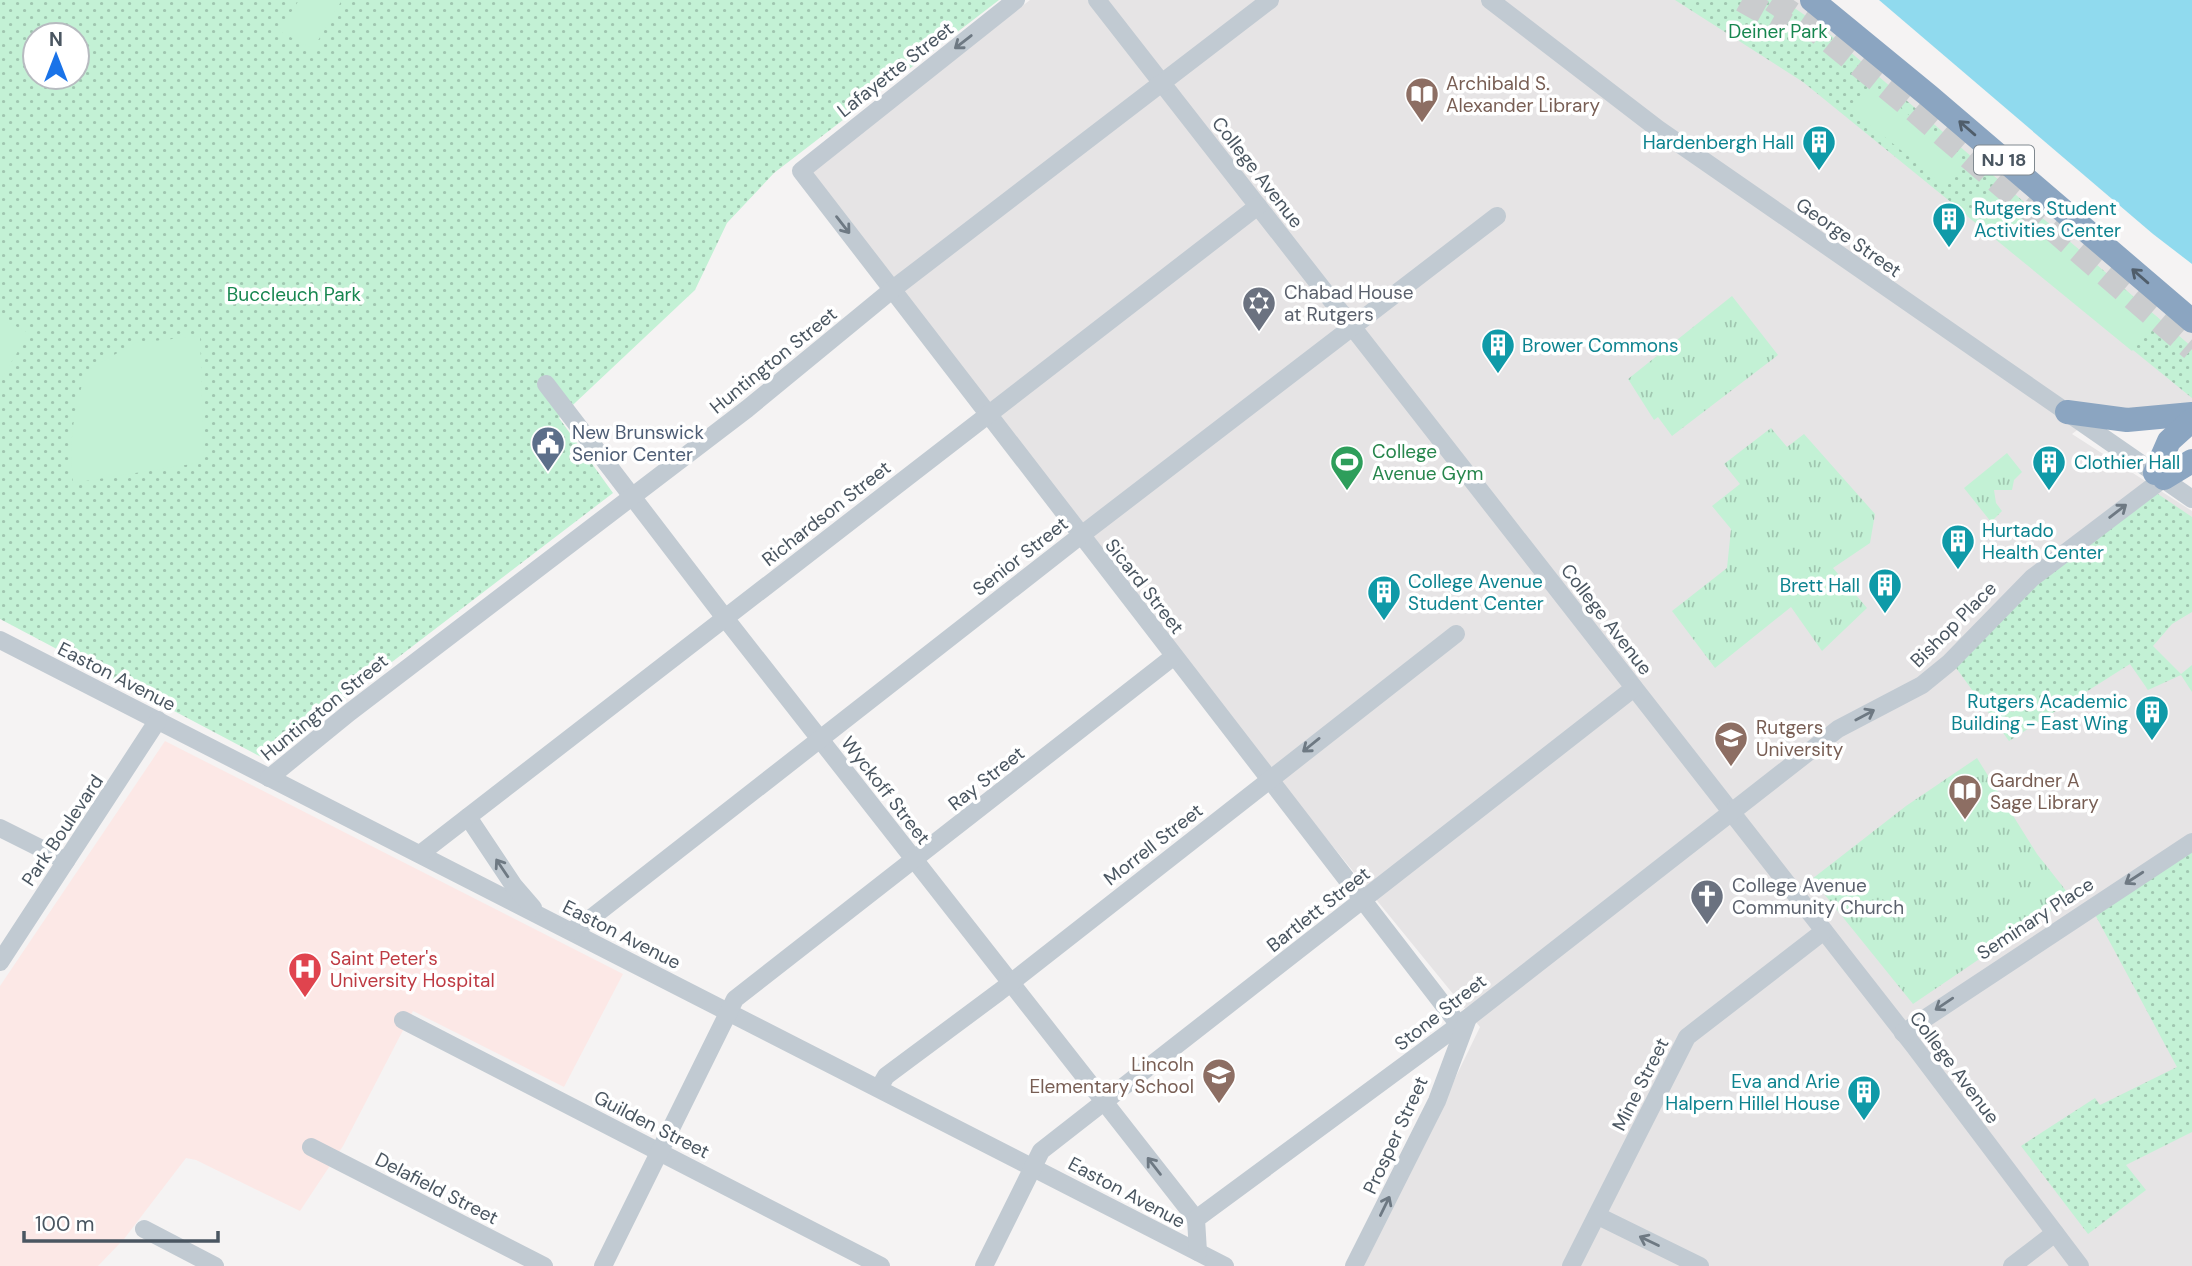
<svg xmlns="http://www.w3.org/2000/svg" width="2192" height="1266" font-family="'DM Sans',sans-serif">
<defs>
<pattern id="grass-tufts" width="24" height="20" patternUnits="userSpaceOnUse" patternTransform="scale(1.75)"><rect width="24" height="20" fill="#c3f1d5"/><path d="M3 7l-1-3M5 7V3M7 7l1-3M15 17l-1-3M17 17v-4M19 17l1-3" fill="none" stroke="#a0c6b0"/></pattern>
<pattern id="park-dots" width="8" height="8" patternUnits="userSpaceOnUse" patternTransform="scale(1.75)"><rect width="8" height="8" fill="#c3f1d5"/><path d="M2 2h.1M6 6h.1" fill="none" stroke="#a0c6b0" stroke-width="1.8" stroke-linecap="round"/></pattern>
</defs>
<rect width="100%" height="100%" fill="#f5f3f3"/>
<path fill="#e6e4e5" d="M1030 0H1805L2192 322V405L2102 411 2072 434 2192 511V1266H1364L1480 1027 1080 536 799 181Z"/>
<path fill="#fce8e6" d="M165 741 623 974 564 1087 413 1011 343 1146 300 1211 196 1160 186 1158 124 1239 98 1266H0V986Z"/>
<g fill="url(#grass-tufts)">
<path d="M1732 296 1778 355 1672 436 1658 417 1654 420 1628 379Z"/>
<path d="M1771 428 1787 447 1804 434 1875 514 1870 543 1833 568 1867 608 1822 651 1791 607 1715 668 1672 611 1727 568 1731 529 1712 506 1740 484 1724 464Z"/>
<path d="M2007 453 2022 472 2014 480 2012 490H1994L1996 503 2002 511 1991 522 1964 488Z"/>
<path d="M1977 758 2037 854 2071 897 1913 1004 1812 879 1906 806Z"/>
</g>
<g fill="url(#park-dots)" fill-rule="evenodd">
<path d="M0 0H999L774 173 727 223 695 290 559 418 613 493 265 759 0 619ZM35 35H77V77H35Z"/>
<path d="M1675 0H1783L1819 25 2192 347V398L1803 82Z"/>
<path d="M2155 492 2192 517V612L2172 624 2153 646 2181 674 2192 665V692L2181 675 2148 690 2130 664 2009 741 1954 665 2025 594Z"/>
<path d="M2192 845V1132L2126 1165 2146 1190 2088 1234 2021 1146 2095 1098 2100 1105 2177 1067 2091 907Z"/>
</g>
<g fill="#c3f1d5">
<path d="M299 0H342L313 49 279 31Z"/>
<path d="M1872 83 1965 164 1945 186 1849 108Z"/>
<path d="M1999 181 2159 319 2132 351 1967 216Z"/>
<path d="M0 318 29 333 0 381Z"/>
<path d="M200 336 204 462 73 483C68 440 74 412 86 371L135 343Z"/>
</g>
<path fill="#90daee" d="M1879 0H2192V264L2153 234Z"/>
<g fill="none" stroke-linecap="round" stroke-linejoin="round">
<g stroke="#caccce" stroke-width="24" stroke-dasharray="24 12" stroke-linecap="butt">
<path d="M1742 0 1787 25"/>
<path d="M1772 0 1812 27 1914 110 2192 349"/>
</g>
<g stroke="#c1cad2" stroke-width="18">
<path d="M1016 0 801 171 1459 1025"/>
<path d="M1097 0 1914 1046 2080 1266"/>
<path d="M1490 0 1658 129 2192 499"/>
<path d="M546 384 725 618 1196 1219"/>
<path d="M0 640 1225 1266"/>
<path d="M269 778 350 712 747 409 893 289 1270 0"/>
<path d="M468 817 514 886 533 908"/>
<path d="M0 828 66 861"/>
<path d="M420 854 1258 206"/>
<path d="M571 931 586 922 1080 536 1497 216"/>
<path d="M0 962 158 720"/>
<path d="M403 1020 881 1266"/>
<path d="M1903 1033 2192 842"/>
<path d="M879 1088 886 1076 999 992 1456 634"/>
<path d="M311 1147 544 1266"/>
<path d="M1598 1216 1700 1266"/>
<path d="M144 1229 215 1266"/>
<path d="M1198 1252 1196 1219 1455 1028 1838 729 1922 685 1949 663 2032 578 2164 478"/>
<path d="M603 1266 735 999 1173 657"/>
<path d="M984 1266 1041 1151 1634 688"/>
<path d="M1354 1266 1437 1101 1468 1018"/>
<path d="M1571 1266 1687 1037 1824 931"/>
<path d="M2012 1266 2055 1233"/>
</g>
<g stroke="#8ba5c1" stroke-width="24">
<path d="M1812 0 1929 96 2192 321"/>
<path d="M2067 412 2127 420 2192 414"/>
<path d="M2155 473 2169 441 2192 420"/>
<path d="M2164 478 2192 461"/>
</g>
</g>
<defs><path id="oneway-shaft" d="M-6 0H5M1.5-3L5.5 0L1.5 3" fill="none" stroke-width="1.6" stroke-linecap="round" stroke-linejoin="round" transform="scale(1.75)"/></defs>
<g stroke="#6e7983">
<use href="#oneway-shaft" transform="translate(963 42) rotate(142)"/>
<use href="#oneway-shaft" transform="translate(843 225) rotate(52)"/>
<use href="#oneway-shaft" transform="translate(2118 511) rotate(-38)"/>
<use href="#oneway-shaft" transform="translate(1865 715) rotate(-28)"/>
<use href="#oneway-shaft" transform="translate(1311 745) rotate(141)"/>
<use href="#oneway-shaft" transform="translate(502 868) rotate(-124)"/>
<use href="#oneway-shaft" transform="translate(2134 878) rotate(147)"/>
<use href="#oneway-shaft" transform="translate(1944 1004) rotate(146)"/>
<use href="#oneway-shaft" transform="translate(1154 1166) rotate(-128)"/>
<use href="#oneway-shaft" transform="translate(1385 1206) rotate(-64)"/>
<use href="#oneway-shaft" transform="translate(1649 1241) rotate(-154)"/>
</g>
<g stroke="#505e6b">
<use href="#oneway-shaft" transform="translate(1967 128) rotate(-139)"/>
<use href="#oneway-shaft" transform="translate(2140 276) rotate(-139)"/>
</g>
<defs>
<g id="library-pin" transform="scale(1.75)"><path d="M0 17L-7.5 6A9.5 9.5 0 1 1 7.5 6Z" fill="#8d6e63" stroke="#fff"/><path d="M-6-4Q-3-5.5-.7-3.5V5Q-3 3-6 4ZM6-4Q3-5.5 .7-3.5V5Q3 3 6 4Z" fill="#fff"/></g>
<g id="building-pin" transform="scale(1.75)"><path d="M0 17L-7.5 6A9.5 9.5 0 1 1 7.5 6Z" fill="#0f9aa8" stroke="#fff"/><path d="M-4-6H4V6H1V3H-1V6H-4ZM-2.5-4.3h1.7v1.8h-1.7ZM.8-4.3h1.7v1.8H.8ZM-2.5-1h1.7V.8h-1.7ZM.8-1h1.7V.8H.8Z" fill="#fff"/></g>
<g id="synagogue-pin" transform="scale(1.75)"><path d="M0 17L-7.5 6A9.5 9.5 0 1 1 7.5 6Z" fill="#6b7280" stroke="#fff"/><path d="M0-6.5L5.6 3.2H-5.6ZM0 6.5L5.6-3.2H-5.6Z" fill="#fff"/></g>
<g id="civic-pin" transform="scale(1.75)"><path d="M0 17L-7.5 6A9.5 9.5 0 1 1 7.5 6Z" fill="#5c6f8a" stroke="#fff"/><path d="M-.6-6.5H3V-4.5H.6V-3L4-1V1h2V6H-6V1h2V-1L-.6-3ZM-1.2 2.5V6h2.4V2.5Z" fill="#fff"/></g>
<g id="stadium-pin" transform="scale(1.75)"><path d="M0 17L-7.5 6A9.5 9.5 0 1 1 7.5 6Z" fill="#2e9e5b" stroke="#fff"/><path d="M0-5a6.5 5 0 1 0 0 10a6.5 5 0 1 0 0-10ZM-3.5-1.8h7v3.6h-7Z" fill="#fff"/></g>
<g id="university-pin" transform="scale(1.75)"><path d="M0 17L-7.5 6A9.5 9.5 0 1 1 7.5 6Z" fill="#8d6e63" stroke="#fff"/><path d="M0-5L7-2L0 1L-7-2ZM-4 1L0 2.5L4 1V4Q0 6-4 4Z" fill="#fff"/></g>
<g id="church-pin" transform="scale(1.75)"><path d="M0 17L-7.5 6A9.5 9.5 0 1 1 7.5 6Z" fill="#6b7280" stroke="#fff"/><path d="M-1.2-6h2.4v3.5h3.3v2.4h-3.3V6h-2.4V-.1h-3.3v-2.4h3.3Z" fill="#fff"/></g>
<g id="hospital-pin" transform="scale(1.75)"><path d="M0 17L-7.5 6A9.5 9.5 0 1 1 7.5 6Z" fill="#e0444e" stroke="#fff"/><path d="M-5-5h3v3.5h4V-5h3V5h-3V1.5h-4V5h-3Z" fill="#fff"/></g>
<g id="school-pin" transform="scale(1.75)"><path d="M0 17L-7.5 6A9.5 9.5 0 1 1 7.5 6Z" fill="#8d6e63" stroke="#fff"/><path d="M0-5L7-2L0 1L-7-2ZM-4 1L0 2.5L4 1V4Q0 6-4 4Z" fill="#fff"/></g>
</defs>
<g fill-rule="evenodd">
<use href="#library-pin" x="1422" y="94"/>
<use href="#building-pin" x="1819" y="142"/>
<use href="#building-pin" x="1949" y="219"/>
<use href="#synagogue-pin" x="1259" y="303"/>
<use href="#building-pin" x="1498" y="345"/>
<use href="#civic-pin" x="548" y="443"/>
<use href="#stadium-pin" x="1347" y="462"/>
<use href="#building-pin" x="2049" y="462"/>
<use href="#building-pin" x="1958" y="541"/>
<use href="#building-pin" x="1885" y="585"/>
<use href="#building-pin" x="1384" y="592"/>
<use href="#building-pin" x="2152" y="712"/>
<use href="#university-pin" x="1731" y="738"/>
<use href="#library-pin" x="1965" y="791"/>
<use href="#church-pin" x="1707" y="896"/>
<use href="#hospital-pin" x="305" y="969"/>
<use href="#school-pin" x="1219" y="1075"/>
<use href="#building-pin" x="1864" y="1092"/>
</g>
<g text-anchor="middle" stroke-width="7" stroke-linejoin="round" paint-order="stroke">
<rect fill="#fff" stroke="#808990" stroke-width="2" x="1974" y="145.5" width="60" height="29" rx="5"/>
<g font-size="18" font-weight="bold" fill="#4a5661">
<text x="2004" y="166">NJ 18</text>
</g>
<g font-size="19" fill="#17864f" stroke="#fff">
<text x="1778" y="38">Deiner Park</text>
<text x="294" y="301">Buccleuch Park</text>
</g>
<g font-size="19" fill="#4a5661" stroke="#fff">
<text transform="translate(895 69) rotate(-38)" y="7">Lafayette Street</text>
<text transform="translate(1258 172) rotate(52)" y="7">College Avenue</text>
<text transform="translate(1849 237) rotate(35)" y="7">George Street</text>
<text transform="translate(773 360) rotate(-39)" y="7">Huntington Street</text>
<text transform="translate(826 513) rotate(-38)" y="7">Richardson Street</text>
<text transform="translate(1020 556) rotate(-38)" y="7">Senior Street</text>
<text transform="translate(1145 586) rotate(52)" y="7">Sicard Street</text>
<text transform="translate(1607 619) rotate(52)" y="7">College Avenue</text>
<text transform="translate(1953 624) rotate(-45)" y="7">Bishop Place</text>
<text transform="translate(117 676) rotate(27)" y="7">Easton Avenue</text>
<text transform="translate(324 707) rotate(-39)" y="7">Huntington Street</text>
<text transform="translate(986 778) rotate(-38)" y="7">Ray Street</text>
<text transform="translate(886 790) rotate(52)" y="7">Wyckoff Street</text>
<text transform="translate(62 830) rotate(-56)" y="7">Park Boulevard</text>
<text transform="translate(1153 844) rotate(-38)" y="7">Morrell Street</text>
<text transform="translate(1318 909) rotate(-38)" y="7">Bartlett Street</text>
<text transform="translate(2035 918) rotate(-33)" y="7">Seminary Place</text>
<text transform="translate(622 934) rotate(27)" y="7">Easton Avenue</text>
<text transform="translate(1440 1012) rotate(-38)" y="7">Stone Street</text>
<text transform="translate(1955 1067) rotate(53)" y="7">College Avenue</text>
<text transform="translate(1640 1084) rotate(-63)" y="7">Mine Street</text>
<text transform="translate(652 1124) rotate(27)" y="7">Guilden Street</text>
<text transform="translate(1395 1135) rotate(-65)" y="7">Prosper Street</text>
<text transform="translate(437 1188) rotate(27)" y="7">Delafield Street</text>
<text transform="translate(1127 1192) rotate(28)" y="7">Easton Avenue</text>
</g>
<g font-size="19" fill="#785e54" stroke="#fff" text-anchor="start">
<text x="1446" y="90">Archibald S.<tspan x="1446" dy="22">Alexander Library</tspan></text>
<text x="1756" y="734">Rutgers<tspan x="1756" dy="22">University</tspan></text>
<text x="1990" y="787">Gardner A<tspan x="1990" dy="22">Sage Library</tspan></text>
<text x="1194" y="1071" text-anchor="end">Lincoln<tspan x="1194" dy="22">Elementary School</tspan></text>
</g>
<g font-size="19" fill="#0d838f" stroke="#fff" text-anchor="start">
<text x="1794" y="149" text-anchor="end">Hardenbergh Hall</text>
<text x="1974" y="215">Rutgers Student<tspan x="1974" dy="22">Activities Center</tspan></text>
<text x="1522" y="352">Brower Commons</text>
<text x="2074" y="469">Clothier Hall</text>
<text x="1982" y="537">Hurtado<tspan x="1982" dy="22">Health Center</tspan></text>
<text x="1408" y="588">College Avenue<tspan x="1408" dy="22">Student Center</tspan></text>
<text x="1860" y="592" text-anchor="end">Brett Hall</text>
<text x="2128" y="708" text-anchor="end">Rutgers Academic<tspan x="2128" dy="22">Building - East Wing</tspan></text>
<text x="1840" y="1088" text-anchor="end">Eva and Arie<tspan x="1840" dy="22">Halpern Hillel House</tspan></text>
</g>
<g font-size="19" fill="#5b616d" stroke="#fff" text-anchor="start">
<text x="1284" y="299">Chabad House<tspan x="1284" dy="22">at Rutgers</tspan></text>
<text x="1732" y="892">College Avenue<tspan x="1732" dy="22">Community Church</tspan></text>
</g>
<g font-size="19" fill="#4e5e75" stroke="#fff" text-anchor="start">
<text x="572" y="439">New Brunswick<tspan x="572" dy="22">Senior Center</tspan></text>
</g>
<g font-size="19" fill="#27864d" stroke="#fff" text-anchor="start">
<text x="1372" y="458">College<tspan x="1372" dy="22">Avenue Gym</tspan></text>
</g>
<g font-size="19" fill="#be3a42" stroke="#fff" text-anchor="start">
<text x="330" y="965">Saint Peter's<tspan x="330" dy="22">University Hospital</tspan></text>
</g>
</g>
<g transform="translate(56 56)"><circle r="33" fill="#ffffff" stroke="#b7bbc0" stroke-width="2"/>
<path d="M0-5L12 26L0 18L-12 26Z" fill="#1a73e8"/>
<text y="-10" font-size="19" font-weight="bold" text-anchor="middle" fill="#4a5661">N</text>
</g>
<path d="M24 1231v10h194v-10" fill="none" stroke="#4a5661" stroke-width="3.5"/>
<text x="35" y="1231" font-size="21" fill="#4a5661" stroke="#ffffff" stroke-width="5" paint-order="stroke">100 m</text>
</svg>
